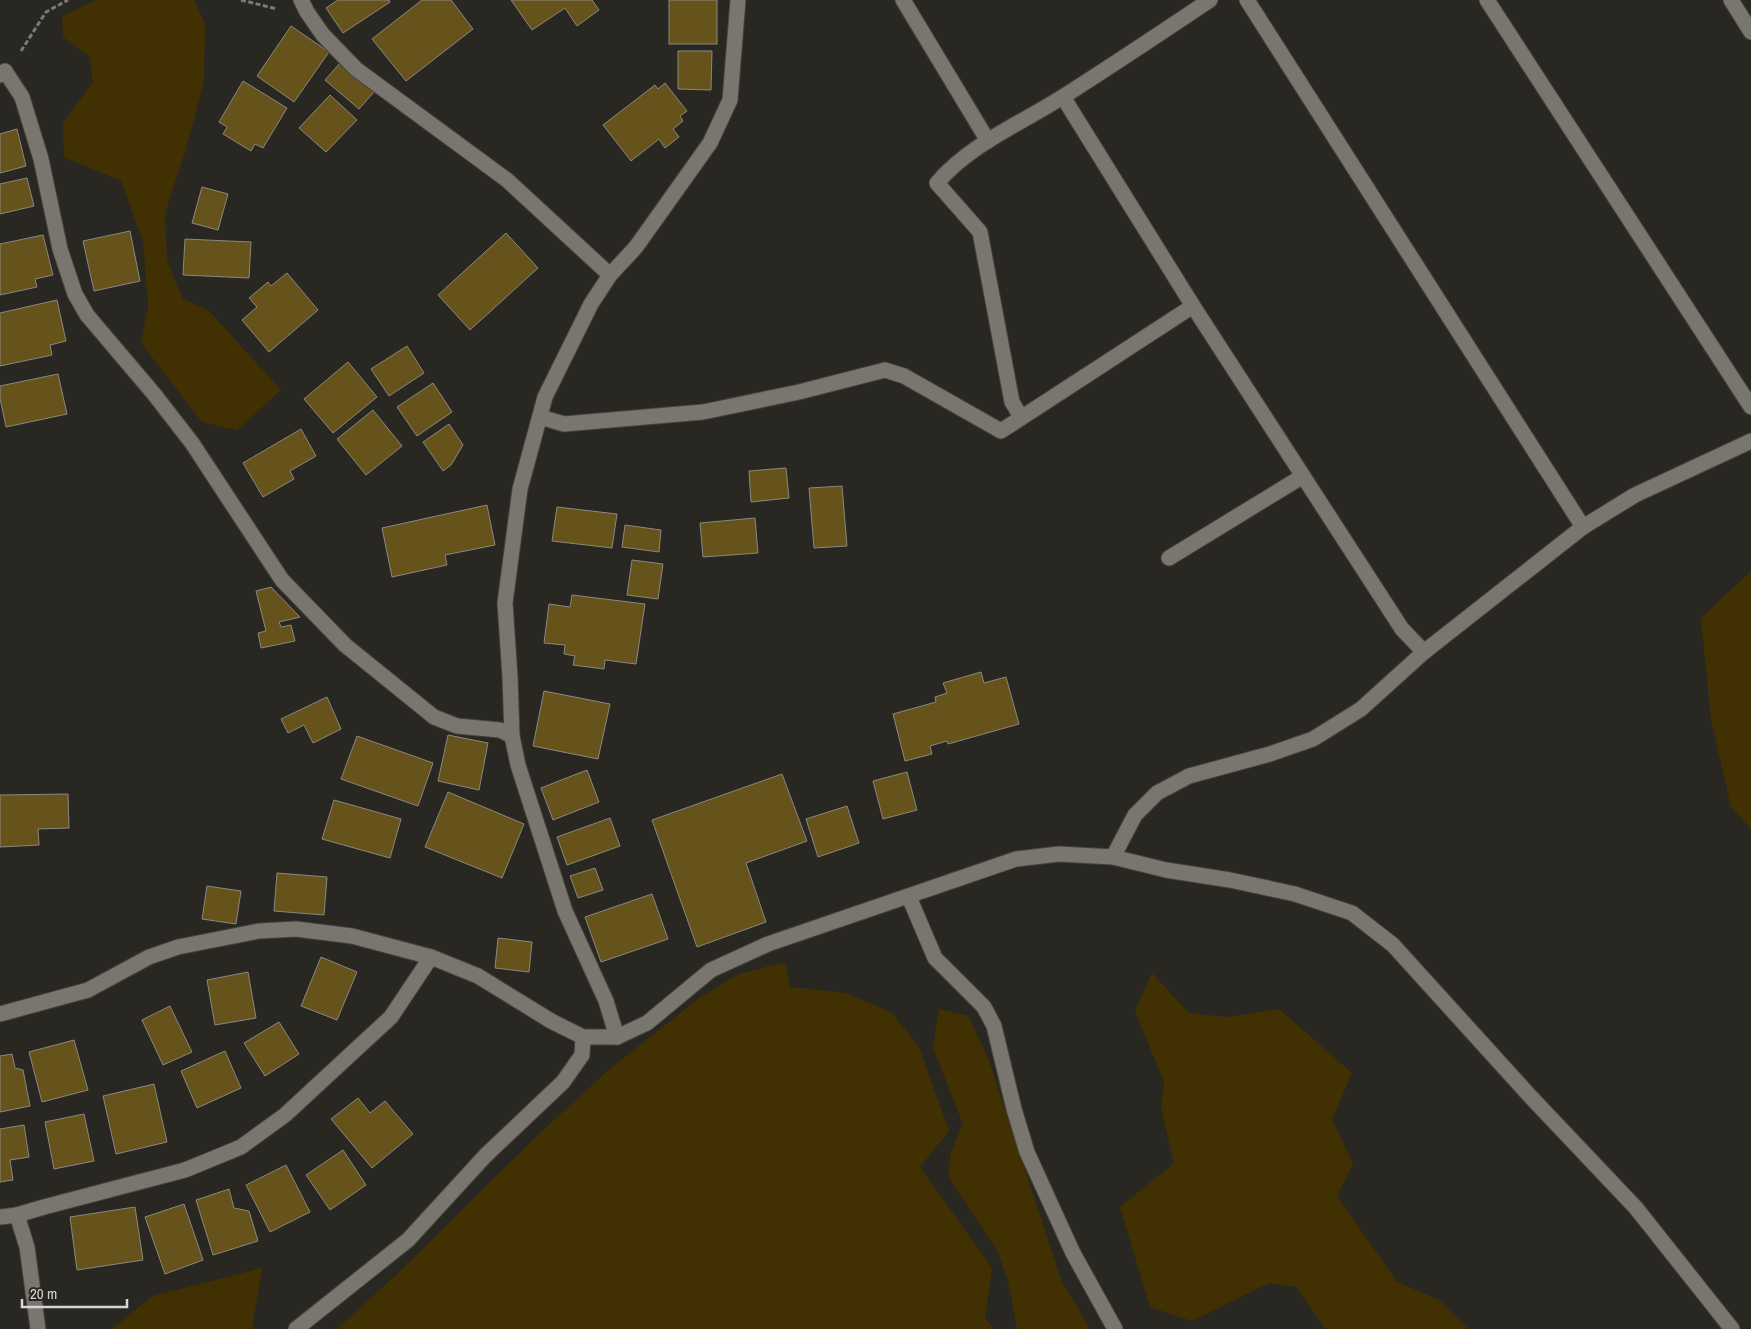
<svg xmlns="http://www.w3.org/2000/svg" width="1751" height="1329" font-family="'Archivo Narrow',sans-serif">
<rect width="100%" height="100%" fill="#292721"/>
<g fill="#413102">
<path d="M97 0H194L205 24 204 82 186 149 165 213 167 260 182 298 209 311 281 390 237 430 202 422 141 343 148 306 143 241 121 181 64 157 63 123 93 82 90 57 63 37 62 16Z"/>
<path d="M1751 571V829L1731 807 1711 720 1701 618Z"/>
<path d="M785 962 790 987 846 993 892 1013 919 1047 949 1131 920 1167 992 1268 985 1319 995 1329H337L397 1274 541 1132 611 1068 698 999 739 974Z"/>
<path d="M1152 973 1189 1013 1227 1017 1279 1009 1352 1073 1332 1119 1353 1164 1337 1196 1397 1282 1439 1300 1468 1329H1325L1297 1287 1269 1283 1192 1321 1150 1307 1120 1207 1174 1163 1161 1108 1164 1082 1135 1011Z"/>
<path d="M939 1009 968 1016 988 1058 1062 1282 1090 1329H1017L1008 1281 997 1250 948 1176 951 1152 963 1124 933 1048Z"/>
<path d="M262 1268 252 1329H112L153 1296Z"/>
</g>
<g fill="#66521b" stroke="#8b8881">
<path d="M338 0H389L390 2 343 33 326 8Z"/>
<path d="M422 0H451L473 29 406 81 372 39Z"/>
<path d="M511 0H592L599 10 577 26 565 8 532 30Z"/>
<rect x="669" y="0" width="48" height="44"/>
<path d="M291 26 329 52 294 102 257 76Z"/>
<path d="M678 51H712L711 90 678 89Z"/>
<path d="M340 63 374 92 359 109 325 80Z"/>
<path d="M243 81 287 108 263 148 255 144 251 151 223 134 227 127 219 122Z"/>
<path d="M665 83 687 111 680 116 683 121 673 129 679 137 665 148 659 139 631 161 603 125 655 85 658 89Z"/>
<path d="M330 95 357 120 326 152 299 128Z"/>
<path d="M17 129 26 166 0 173V134Z"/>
<path d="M27 178 34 206 0 214V184Z"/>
<path d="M202 187 228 194 218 230 192 223Z"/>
<path d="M130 231 140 281 94 291 83 241Z"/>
<path d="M506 233 538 268 470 330 438 295Z"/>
<path d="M43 235 53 275 35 279 37 287 0 295V244Z"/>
<path d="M185 239 251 242 249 278 183 275Z"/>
<path d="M287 273 318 310 269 352 242 320 257 307 249 298 268 282 271 286Z"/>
<path d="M57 300 66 341 50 345 52 355 0 366V313Z"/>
<path d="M407 346 424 373 389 396 371 369Z"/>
<path d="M348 362 377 397 333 433 304 399Z"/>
<path d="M58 374 67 414 6 427 0 398V386Z"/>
<path d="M433 383 452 412 417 436 397 407Z"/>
<path d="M373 410 402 446 366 475 337 439Z"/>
<path d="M449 424 463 445 451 465 443 471 423 442Z"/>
<path d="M301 429 316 456 290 471 294 479 263 497 243 463Z"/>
<path d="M786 468 789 498 751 502 749 471Z"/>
<path d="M842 486 847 546 814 548 809 488Z"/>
<path d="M487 505 495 545 445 555 447 565 392 577 382 528Z"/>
<path d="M557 507 617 514 612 548 552 541Z"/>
<path d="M755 518 758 553 703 557 700 523Z"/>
<path d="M625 525 661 530 659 552 622 547Z"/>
<path d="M632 560 663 564 658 599 627 595Z"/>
<path d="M271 587 300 617 279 622 281 627 291 625 295 641 261 648 258 633 266 631 256 591Z"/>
<path d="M572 595 645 604 636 664 605 660 604 669 573 665 575 656 564 654 565 645 544 643 549 604 570 607Z"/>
<path d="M981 672 984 683 1006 677 1019 724 948 744 947 741 930 746 932 754 905 761 893 714 936 702 935 697 947 693 943 683Z"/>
<path d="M544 691 610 704 598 759 533 746Z"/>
<path d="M327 697 341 729 313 743 304 725 288 733 281 719Z"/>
<path d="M448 735 488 743 479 790 438 781Z"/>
<path d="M357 736 433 763 418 806 341 779Z"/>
<path d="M587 770 599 802 553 820 541 788Z"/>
<path d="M907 772 917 810 883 819 873 781Z"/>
<path d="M782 774 807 841 746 863 766 922 697 947 652 820Z"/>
<path d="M448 792 524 824 502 878 425 847Z"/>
<path d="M68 794 69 828 38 829 39 845 0 847V795Z"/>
<path d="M334 800 401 819 390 858 322 839Z"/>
<path d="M847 806 859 843 818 857 806 819Z"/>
<path d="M610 818 620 846 567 865 557 837Z"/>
<path d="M595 868 603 890 578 898 570 876Z"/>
<path d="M277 873 327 877 324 915 274 911Z"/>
<path d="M207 886 241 891 236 924 202 919Z"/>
<path d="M652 894 668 939 601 962 585 917Z"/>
<path d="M498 938 532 942 529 972 495 968Z"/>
<path d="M321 957 357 972 337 1020 301 1006Z"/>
<path d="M248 972 256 1018 215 1025 207 980Z"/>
<path d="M170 1006 192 1052 163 1065 142 1020Z"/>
<path d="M279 1022 299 1054 265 1076 244 1043Z"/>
<path d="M74 1040 88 1090 42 1102 29 1052Z"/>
<path d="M225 1051 241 1088 197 1108 181 1071Z"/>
<path d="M12 1054 15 1068 23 1070 30 1106 0 1112V1056Z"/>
<path d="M154 1084 167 1142 116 1154 103 1096Z"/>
<path d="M358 1098 370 1113 385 1101 413 1134 372 1168 331 1119Z"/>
<path d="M84 1114 94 1161 54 1169 45 1122Z"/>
<path d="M24 1125 29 1157 10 1160 13 1180 0 1182V1129Z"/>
<path d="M343 1150 366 1185 330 1210 306 1175Z"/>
<path d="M286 1165 310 1212 270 1232 246 1185Z"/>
<path d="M229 1189 234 1208 249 1211 258 1241 213 1255 196 1200Z"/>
<path d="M184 1204 203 1260 165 1274 145 1217Z"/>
<path d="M135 1207 143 1260 77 1270 70 1217Z"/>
</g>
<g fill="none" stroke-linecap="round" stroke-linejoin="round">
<g stroke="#45423e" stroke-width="17">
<g id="street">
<path d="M301 0 307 12 323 35 356 69 507 180 610 275"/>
<path d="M903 0 988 141"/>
<path d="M1247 0 1583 527"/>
<path d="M1487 0 1751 407"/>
<path d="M1731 0 1751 32"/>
<path d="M0 75 5 71 22 97 41 159 60 249 75 294 87 315 154 394 192 443 282 580 345 645 434 717 457 726 500 730 512 736 518 765 565 911 606 1001 617 1037"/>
<path d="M1063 97 1193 306 1402 629 1424 652"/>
<path d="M540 417 564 424 703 412 799 392 885 370 904 376 1001 431 1193 306"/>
<path d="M1021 417 1012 402 980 232 937 183C970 144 1022 123 1064 96 1113 65 1162 32 1210 0"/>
<path d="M1169 558 1303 476"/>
<path d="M512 736 510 677 505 603 520 489 545 397 591 304 610 275 636 247 710 143 730 100 738 0"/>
<path d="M909 897 935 958 984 1007 994 1026 1014 1109 1027 1152 1073 1253 1115 1329"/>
<path d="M0 1014 88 990 149 957 178 947 259 931 296 929 352 936 431 957 478 976 551 1021 583 1037H617L647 1023 711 970 768 944 1016 859 1059 854 1113 857 1135 815 1157 793 1189 776 1270 754 1313 739 1361 709 1424 652 1583 527 1635 495 1751 441"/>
<path d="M17 1215 27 1247 38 1329"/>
<path d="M0 1217 17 1215 44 1207 185 1170 241 1147 285 1115 391 1017 431 957"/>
<path d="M296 1329 408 1240 485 1156 563 1082 582 1055 583 1037"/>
</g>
</g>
<g stroke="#45423e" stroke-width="17">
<path id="secondary" d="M1113 857 1166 870 1230 880 1295 894 1352 913 1393 945 1529 1095 1636 1208 1732 1329"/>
</g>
<g stroke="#7d7b77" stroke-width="3" stroke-dasharray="5 2.5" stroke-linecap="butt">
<path d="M241 0 277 9"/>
<path d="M21 51 46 12 68 0"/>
</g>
<use href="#street" stroke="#78766f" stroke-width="15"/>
<use href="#secondary" stroke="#78766f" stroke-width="15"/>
</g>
<path d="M22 1299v8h105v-8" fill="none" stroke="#d7d5d2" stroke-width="2.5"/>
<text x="30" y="1299" font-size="15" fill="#d7d5d2" stroke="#292721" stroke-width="4" paint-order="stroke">20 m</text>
</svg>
